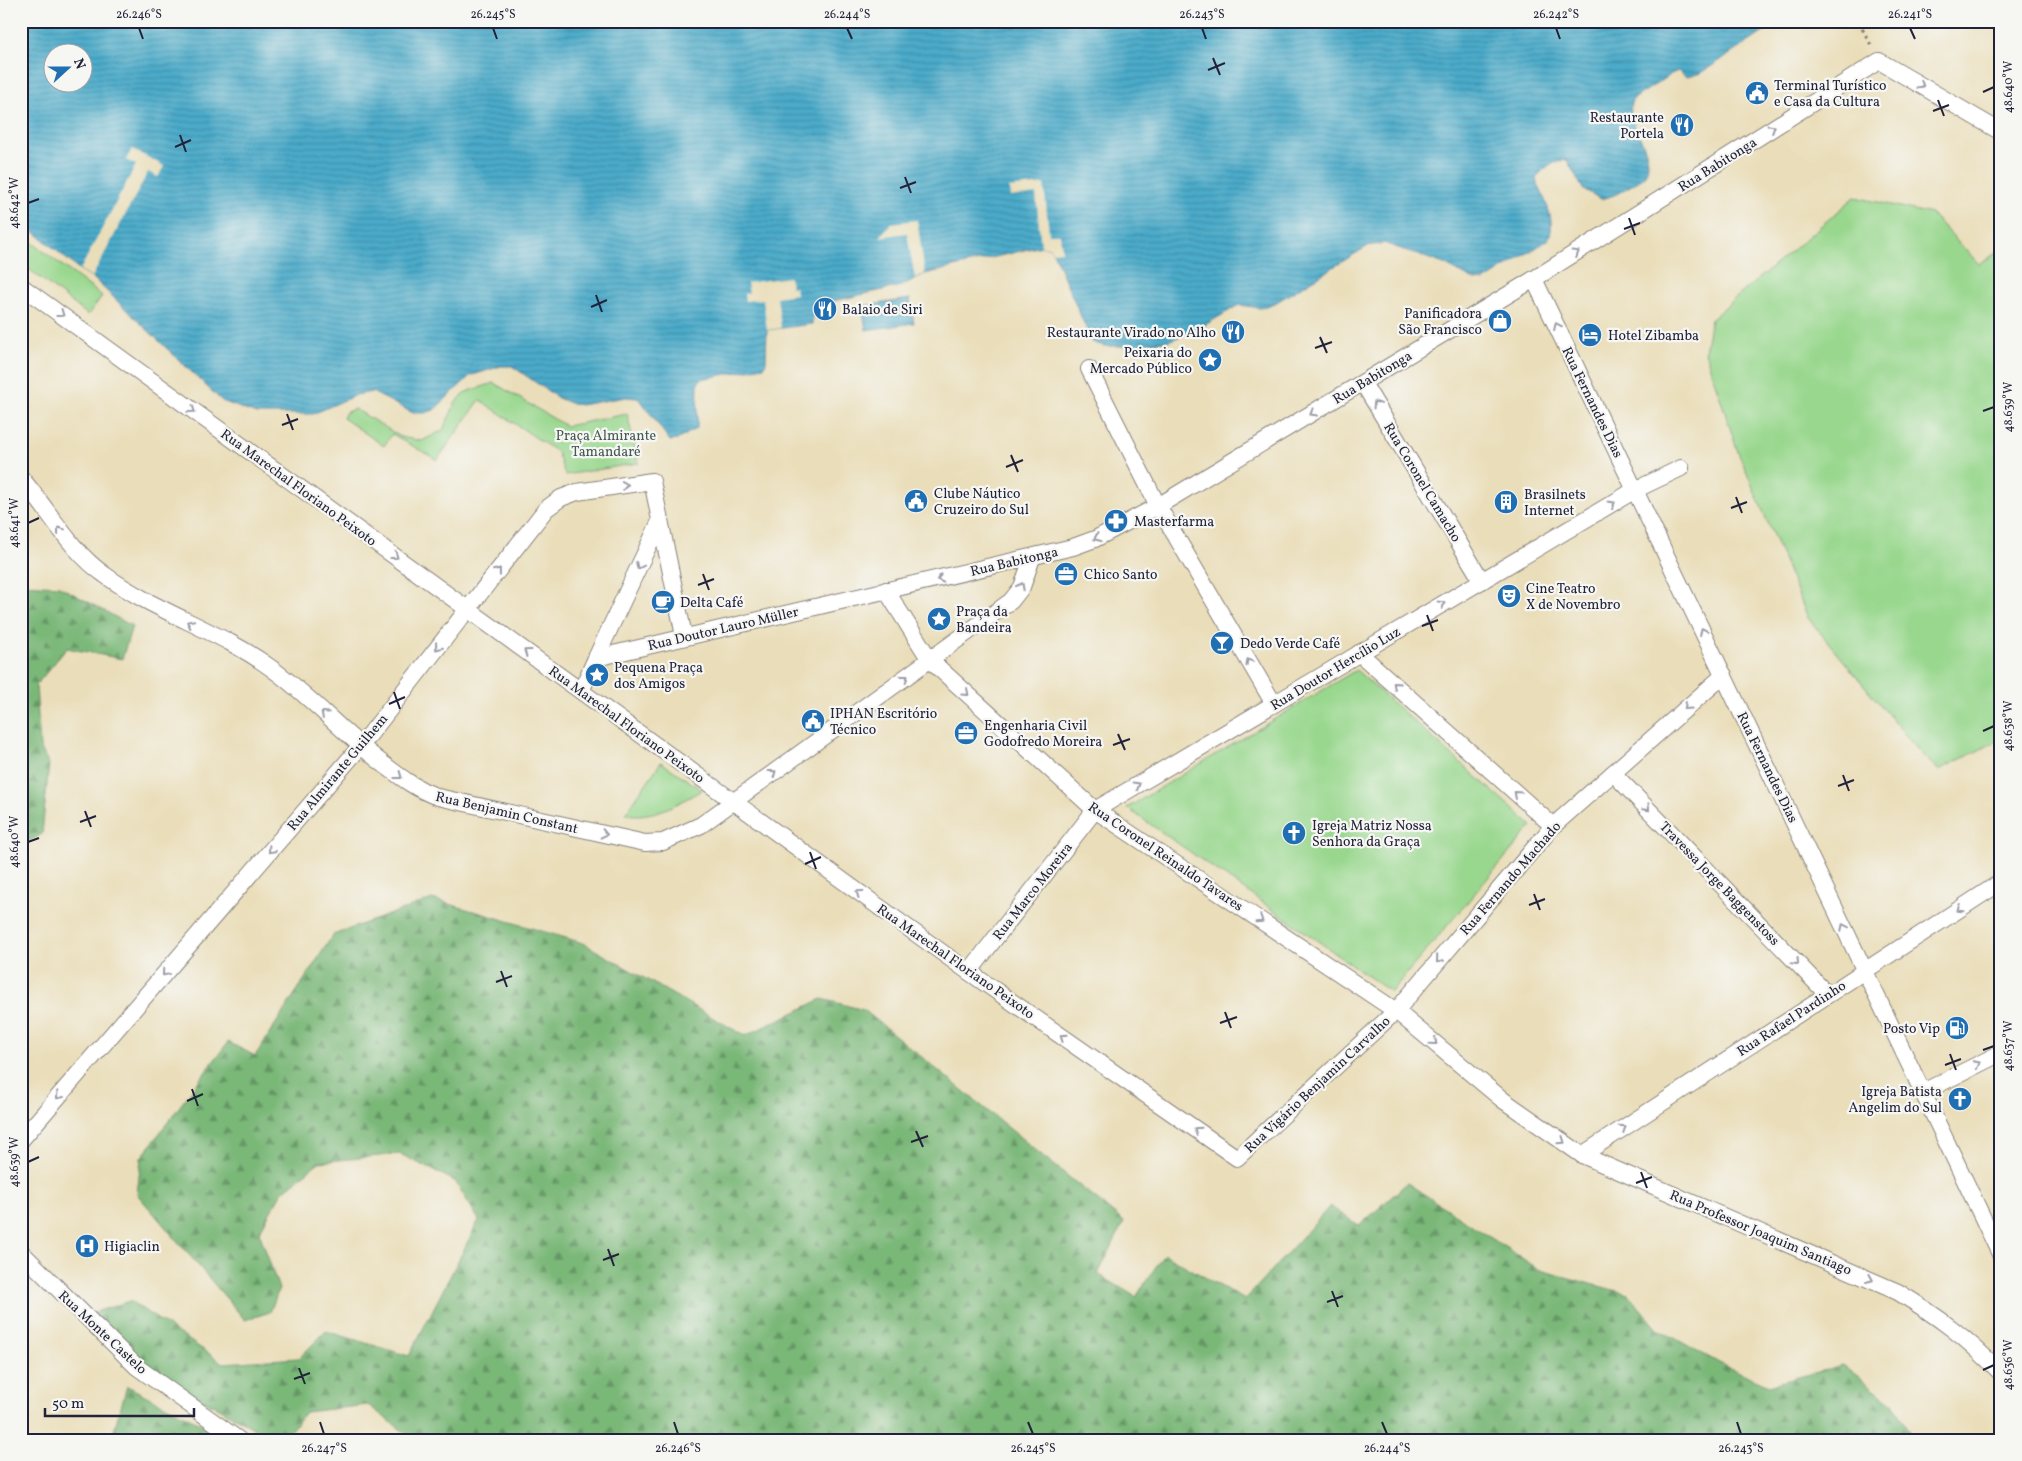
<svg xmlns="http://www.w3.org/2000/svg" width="2022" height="1461" font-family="Vollkorn,serif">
<defs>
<pattern id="forest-firs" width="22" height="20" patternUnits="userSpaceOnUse" patternTransform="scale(1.25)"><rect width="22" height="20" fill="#7ab878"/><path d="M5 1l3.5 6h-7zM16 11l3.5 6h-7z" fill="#649564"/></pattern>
<pattern id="water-rules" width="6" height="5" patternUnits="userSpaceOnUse" patternTransform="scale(1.25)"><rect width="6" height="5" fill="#4babca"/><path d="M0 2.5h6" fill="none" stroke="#3e8ba5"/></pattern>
</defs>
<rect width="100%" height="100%" fill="#f6f6f2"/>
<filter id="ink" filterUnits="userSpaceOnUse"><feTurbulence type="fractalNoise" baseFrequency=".02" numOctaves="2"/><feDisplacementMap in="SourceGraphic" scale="10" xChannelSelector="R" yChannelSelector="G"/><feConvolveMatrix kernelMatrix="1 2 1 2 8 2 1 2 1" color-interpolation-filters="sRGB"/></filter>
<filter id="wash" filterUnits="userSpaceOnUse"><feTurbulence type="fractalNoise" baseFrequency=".0096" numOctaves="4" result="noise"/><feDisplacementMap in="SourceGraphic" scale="20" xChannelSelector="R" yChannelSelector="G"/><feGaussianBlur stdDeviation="1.12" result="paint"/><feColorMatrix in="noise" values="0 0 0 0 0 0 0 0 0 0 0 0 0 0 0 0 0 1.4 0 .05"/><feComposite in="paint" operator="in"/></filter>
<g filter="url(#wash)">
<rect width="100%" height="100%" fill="#eadeba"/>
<g fill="url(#forest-firs)" stroke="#4e6d5a">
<path d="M21 584 59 586 132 626 122 659 67 648 36 685 40 747 49 764 42 834 21 846Z"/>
<path d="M432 899 583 943 745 1036 822 999 864 1010 1124 1222 1098 1274 1136 1297 1164 1254 1245 1300 1330 1206 1359 1226 1407 1183 1540 1270 1628 1294 1658 1329 1721 1364 1769 1385 1843 1365 1893 1403 1915 1440H415L368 1405 305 1412 283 1440H272L235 1417 151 1372 92 1313 130 1301 223 1363 299 1358 326 1331 409 1356 479 1220 455 1181 400 1154 319 1162 282 1192 259 1232 279 1289 270 1312 245 1320 137 1194 141 1158 228 1042 255 1056 333 935Z"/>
<path d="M127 1386 233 1440H111Z"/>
</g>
<g fill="#98d78d" stroke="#5d7c64">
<path d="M1855 197 1931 214 1979 264 2001 250V739L1939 770 1923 756 1808 618 1738 452 1705 352 1711 319Z"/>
<path d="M21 234 102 296 88 315 21 263Z"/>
<path d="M494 383 566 426 627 414 639 463 565 475 557 452 480 400 437 460 392 434 384 446 343 418 346 412 355 409 401 437 422 441 443 430 456 402 466 392Z"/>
<path d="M1356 670 1532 826 1391 992 1127 808Z"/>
<path d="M661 762 702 790C677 804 654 819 625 814Z"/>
</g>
<g fill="url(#water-rules)" stroke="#366682" fill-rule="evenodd">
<path d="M21 21H1781L1701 73 1687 77 1678 71 1671 74 1632 100C1623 124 1658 150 1645 175 1643 179 1637 182 1633 184 1622 192 1614 196 1601 199L1583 189 1567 160C1554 161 1542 168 1536 179 1543 197 1558 221 1548 240L1484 281 1474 280 1444 264 1384 243 1368 246 1275 303 1261 308 1239 305 1193 332 1170 340 1131 346H1104L1092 342 1053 252 1049 247 1041 246 925 274 901 286 824 303 814 308 812 324 767 330 766 362 764 367 701 379 698 383 697 428 677 440 670 441 642 402 637 398 626 397 580 405 570 403 558 398 512 366H501L470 376 434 410 425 413H413L372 392 356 395 313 414H256L222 401 92 277 80 270 21 221ZM52 52H82V82H52Z"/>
<path d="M910 299 914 323 866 330 862 306Z"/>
</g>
<g fill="#eadeba">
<path d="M132 149 164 166 158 177 148 172 92 277 80 270 136 165 126 160Z"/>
<path d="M1044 184 1049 234H1060L1062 251 1053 252 1049 247 1041 246 1036 194 1010 197 1009 188Z"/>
<path d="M917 220 925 274 915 278 907 233 880 237 891 223Z"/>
<path d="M789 277 791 287H795L796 294 777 297 781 328 767 330 763 299 745 301 744 294 749 293 747 283Z"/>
</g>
</g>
<g filter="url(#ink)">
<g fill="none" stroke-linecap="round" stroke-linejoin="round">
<g stroke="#86807a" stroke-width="18">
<g id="street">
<path d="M1534 279 2001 1256"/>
<path d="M21 286 969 972 1237 1158 1396 1011 1553 826 1724 675"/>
<path d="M1089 369 1158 506 1274 704"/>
<path d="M1363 383 1482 581"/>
<path d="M21 478C50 511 69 550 105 575 157 613 219 630 271 668 312 697 345 736 386 766 403 779 418 790 438 797L645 843 663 842 701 825 1011 601 1022 587 1032 558"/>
<path d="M886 590 930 660 1095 810 1396 1011 1503 1100 1582 1155 1898 1292C1939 1317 1967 1338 2001 1373"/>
<path d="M1359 653 1553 826"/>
<path d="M596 658 660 521"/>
<path d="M581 691 596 658 1073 547 1095 539 1158 506 1534 279 1879 61 2001 132"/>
<path d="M1613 773 1827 994"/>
<path d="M969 972 1095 810 1635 490 1681 468"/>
<path d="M1923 1092 2001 1053"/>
<path d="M21 1140 360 747 546 509 561 498 577 492 652 481 684 636"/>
<path d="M1582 1155 2001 882"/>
<path d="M21 1252 137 1367 239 1440"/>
</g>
</g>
<path stroke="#86807a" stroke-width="3" stroke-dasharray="4 4" stroke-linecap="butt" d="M1858 21 1871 45"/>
<use href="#street" stroke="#fff" stroke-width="16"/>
</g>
<defs><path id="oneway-chevron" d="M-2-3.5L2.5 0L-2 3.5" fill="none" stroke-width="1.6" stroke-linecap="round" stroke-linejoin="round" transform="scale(1.25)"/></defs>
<g stroke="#9c9ca7">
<use href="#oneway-chevron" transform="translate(1921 85) rotate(30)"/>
<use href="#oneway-chevron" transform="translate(1772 128) rotate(-32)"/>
<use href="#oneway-chevron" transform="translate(1576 253) rotate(-32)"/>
<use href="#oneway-chevron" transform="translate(61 314) rotate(36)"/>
<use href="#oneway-chevron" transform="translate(1557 326) rotate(-116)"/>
<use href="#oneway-chevron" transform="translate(1376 404) rotate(-121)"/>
<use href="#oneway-chevron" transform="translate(192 410) rotate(36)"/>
<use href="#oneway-chevron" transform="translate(1313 413) rotate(149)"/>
<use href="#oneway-chevron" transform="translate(625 485) rotate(-9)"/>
<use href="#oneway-chevron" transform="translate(1612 504) rotate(-31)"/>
<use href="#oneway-chevron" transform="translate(60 530) rotate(-127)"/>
<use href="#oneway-chevron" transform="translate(1097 538) rotate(155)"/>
<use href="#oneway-chevron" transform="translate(395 556) rotate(36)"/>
<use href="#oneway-chevron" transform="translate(639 566) rotate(115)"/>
<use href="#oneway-chevron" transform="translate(498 571) rotate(-52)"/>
<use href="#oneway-chevron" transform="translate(940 579) rotate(167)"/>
<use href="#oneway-chevron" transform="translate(1021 586) rotate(-62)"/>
<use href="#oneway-chevron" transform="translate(1442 604) rotate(-31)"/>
<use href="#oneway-chevron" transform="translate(190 623) rotate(-154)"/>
<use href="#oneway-chevron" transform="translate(1703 631) rotate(-116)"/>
<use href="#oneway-chevron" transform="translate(438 647) rotate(128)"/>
<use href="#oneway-chevron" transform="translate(527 652) rotate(-144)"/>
<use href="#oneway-chevron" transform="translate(1249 662) rotate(-120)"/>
<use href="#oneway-chevron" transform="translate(905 678) rotate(-37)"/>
<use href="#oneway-chevron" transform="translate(1396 685) rotate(-138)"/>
<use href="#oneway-chevron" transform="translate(966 693) rotate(42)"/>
<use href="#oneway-chevron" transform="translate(1687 707) rotate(138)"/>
<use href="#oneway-chevron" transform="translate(324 714) rotate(-138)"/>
<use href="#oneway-chevron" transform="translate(773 773) rotate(-36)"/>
<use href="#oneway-chevron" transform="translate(399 776) rotate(37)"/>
<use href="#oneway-chevron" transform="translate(1137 785) rotate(-31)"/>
<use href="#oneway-chevron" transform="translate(1517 794) rotate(-138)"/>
<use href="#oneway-chevron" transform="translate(1647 808) rotate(46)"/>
<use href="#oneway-chevron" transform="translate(604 834) rotate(13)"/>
<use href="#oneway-chevron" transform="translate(271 850) rotate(131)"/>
<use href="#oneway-chevron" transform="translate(859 893) rotate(-144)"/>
<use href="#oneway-chevron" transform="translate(1960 909) rotate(147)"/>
<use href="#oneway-chevron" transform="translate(1260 920) rotate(34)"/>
<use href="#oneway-chevron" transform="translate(1844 927) rotate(-116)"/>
<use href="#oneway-chevron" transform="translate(1439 960) rotate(130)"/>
<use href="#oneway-chevron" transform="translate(1796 962) rotate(46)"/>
<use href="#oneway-chevron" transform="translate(165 973) rotate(131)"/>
<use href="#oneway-chevron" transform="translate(1063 1037) rotate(-145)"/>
<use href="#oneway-chevron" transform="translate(1434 1042) rotate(40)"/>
<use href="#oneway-chevron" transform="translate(1977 1064) rotate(-27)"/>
<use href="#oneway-chevron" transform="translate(59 1096) rotate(131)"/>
<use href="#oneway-chevron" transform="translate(1623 1128) rotate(-33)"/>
<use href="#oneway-chevron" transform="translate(1197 1130) rotate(-145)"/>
<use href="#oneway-chevron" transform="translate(1562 1141) rotate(35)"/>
<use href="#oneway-chevron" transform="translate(1870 1279) rotate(23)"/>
</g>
</g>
<path fill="none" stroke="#22223b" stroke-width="2" d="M139 28 143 39M493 28 497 39M847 28 852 39M1202 28 1206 39M1556 28 1560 39M1910 28 1915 39M1213 58 1220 75M1208 70 1225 63M1983 92 1994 87M1938 100 1944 116M1933 111 1949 105M180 135 186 152M175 147 191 140M905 177 911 193M900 188 916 182M28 203 39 199M1629 218 1635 235M1624 229 1640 223M596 295 602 312M591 307 607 300M1320 337 1327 353M1315 348 1332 342M1983 411 1994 407M287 414 293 430M282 425 298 419M1011 455 1018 472M1006 467 1023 460M1736 497 1742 513M1731 508 1747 502M28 523 39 518M703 574 709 590M698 585 714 579M1427 615 1433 631M1422 626 1438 620M394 692 400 709M389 704 405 697M1983 731 1994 726M1118 734 1125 750M1113 745 1130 739M1843 775 1849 791M1838 786 1854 780M85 811 91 827M80 822 96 816M28 842 39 838M810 852 816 869M805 864 821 857M1534 894 1540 910M1529 905 1545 899M501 971 507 987M496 982 512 976M1225 1012 1231 1028M1220 1023 1237 1017M1983 1050 1994 1046M1950 1054 1956 1070M1945 1065 1961 1059M192 1089 198 1106M187 1101 203 1094M916 1131 923 1147M911 1142 928 1136M28 1162 39 1157M1641 1172 1647 1188M1636 1183 1652 1177M608 1249 614 1266M603 1260 619 1254M1332 1291 1338 1307M1327 1302 1343 1296M299 1368 305 1384M1983 1370 1994 1365M294 1379 310 1373M320 1422 324 1434M674 1422 678 1434M1028 1422 1033 1434M1382 1422 1387 1434M1737 1422 1741 1434"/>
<defs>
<g id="civic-disc" transform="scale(1.25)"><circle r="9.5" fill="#1f6fb2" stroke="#f6f6f2"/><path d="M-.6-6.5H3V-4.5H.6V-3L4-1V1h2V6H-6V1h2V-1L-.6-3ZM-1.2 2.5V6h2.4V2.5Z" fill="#fff"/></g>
<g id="restaurant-disc" transform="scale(1.25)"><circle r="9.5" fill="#1f6fb2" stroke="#f6f6f2"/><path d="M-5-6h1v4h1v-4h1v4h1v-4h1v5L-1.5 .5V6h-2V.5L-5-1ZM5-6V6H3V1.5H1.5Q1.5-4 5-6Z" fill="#fff"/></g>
<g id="shop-disc" transform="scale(1.25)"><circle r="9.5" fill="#1f6fb2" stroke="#f6f6f2"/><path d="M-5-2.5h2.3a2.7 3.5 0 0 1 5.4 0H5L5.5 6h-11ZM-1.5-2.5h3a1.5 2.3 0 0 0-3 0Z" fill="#fff"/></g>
<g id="hotel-disc" transform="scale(1.25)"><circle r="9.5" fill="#1f6fb2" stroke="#f6f6f2"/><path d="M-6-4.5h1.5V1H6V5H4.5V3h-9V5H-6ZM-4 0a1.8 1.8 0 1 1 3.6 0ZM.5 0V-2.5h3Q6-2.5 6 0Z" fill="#fff"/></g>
<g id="sight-disc" transform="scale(1.25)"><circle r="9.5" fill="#1f6fb2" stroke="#f6f6f2"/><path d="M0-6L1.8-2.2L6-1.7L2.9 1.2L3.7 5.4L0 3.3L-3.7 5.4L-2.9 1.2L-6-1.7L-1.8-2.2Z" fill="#fff"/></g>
<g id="building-disc" transform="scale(1.25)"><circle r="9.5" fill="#1f6fb2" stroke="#f6f6f2"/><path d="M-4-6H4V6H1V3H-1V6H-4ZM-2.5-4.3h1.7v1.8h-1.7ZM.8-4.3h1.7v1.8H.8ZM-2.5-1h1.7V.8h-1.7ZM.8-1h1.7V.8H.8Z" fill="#fff"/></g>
<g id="pharmacy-disc" transform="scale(1.25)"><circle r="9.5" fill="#1f6fb2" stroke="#f6f6f2"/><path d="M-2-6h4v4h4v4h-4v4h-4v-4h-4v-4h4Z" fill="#fff"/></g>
<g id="office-disc" transform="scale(1.25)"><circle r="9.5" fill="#1f6fb2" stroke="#f6f6f2"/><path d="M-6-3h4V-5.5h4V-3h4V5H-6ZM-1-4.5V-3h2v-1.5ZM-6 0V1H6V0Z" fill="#fff"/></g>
<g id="theatre-disc" transform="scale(1.25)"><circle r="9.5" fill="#1f6fb2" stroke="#f6f6f2"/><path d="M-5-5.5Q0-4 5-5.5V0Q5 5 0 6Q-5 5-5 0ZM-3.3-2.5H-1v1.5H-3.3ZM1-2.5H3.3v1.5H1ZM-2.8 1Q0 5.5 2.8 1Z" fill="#fff"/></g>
<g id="cafe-disc" transform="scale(1.25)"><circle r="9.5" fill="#1f6fb2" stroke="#f6f6f2"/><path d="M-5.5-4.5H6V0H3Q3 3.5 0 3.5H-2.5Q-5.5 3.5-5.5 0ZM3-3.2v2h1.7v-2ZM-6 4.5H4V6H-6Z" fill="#fff"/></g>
<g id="bar-disc" transform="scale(1.25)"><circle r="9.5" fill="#1f6fb2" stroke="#f6f6f2"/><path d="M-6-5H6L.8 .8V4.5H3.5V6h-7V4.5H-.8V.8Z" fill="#fff"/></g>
<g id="church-disc" transform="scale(1.25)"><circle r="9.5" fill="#1f6fb2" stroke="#f6f6f2"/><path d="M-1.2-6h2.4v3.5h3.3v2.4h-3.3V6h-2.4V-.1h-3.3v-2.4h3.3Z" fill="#fff"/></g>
<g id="fuel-disc" transform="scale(1.25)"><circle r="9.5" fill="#1f6fb2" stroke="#f6f6f2"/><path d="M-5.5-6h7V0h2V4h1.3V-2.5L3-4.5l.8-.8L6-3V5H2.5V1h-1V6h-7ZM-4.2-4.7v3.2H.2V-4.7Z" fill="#fff"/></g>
<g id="hospital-disc" transform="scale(1.25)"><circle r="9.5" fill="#1f6fb2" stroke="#f6f6f2"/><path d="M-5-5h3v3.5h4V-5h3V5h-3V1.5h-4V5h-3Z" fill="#fff"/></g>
</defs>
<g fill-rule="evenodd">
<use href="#civic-disc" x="1757" y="93"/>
<use href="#restaurant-disc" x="1682" y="125"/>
<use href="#restaurant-disc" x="825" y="309"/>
<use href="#shop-disc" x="1500" y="321"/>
<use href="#restaurant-disc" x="1233" y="332"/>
<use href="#hotel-disc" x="1590" y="335"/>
<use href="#sight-disc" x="1210" y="360"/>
<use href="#civic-disc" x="916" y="501"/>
<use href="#building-disc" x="1506" y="502"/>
<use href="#pharmacy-disc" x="1116" y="521"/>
<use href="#office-disc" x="1066" y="574"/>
<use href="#theatre-disc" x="1509" y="596"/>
<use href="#cafe-disc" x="663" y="602"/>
<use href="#sight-disc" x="939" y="619"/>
<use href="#bar-disc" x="1222" y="643"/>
<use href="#sight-disc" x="597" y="675"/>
<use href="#civic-disc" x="813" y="721"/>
<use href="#office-disc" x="966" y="733"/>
<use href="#church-disc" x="1294" y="833"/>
<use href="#fuel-disc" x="1957" y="1028"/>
<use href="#church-disc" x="1960" y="1099"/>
<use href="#hospital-disc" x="87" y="1246"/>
</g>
<g text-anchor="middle" stroke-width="4.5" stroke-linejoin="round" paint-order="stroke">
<g font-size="14" fill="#22223b" stroke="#f6f6f2" text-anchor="start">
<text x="1774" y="90">Terminal Turístico<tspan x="1774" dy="16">e Casa da Cultura</tspan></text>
<text x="1664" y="122" text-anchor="end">Restaurante<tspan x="1664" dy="16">Portela</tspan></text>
<text x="842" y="314">Balaio de Siri</text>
<text x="1482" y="318" text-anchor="end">Panificadora<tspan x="1482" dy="16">São Francisco</tspan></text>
<text x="1216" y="337" text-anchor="end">Restaurante Virado no Alho</text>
<text x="1608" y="340">Hotel Zibamba</text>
<text x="1192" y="357" text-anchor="end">Peixaria do<tspan x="1192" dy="16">Mercado Público</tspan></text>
<text x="934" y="498">Clube Náutico<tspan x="934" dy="16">Cruzeiro do Sul</tspan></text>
<text x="1524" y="499">Brasilnets<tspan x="1524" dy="16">Internet</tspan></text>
<text x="1134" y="526">Masterfarma</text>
<text x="1084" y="579">Chico Santo</text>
<text x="1526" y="593">Cine Teatro<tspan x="1526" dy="16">X de Novembro</tspan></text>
<text x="680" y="607">Delta Café</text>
<text x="956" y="616">Praça da<tspan x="956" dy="16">Bandeira</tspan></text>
<text x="1240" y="648">Dedo Verde Café</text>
<text x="614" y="672">Pequena Praça<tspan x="614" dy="16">dos Amigos</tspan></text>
<text x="830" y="718">IPHAN Escritório<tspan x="830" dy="16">Técnico</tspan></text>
<text x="984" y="730">Engenharia Civil<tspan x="984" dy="16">Godofredo Moreira</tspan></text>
<text x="1312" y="830">Igreja Matriz Nossa<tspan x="1312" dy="16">Senhora da Graça</tspan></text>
<text x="1940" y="1033" text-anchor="end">Posto Vip</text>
<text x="1942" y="1096" text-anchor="end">Igreja Batista<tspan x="1942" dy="16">Angelim do Sul</tspan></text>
<text x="104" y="1251">Higiaclin</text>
</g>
<g font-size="14" fill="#22223b" stroke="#f6f6f2">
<text transform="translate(1717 164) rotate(-32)" y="5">Rua Babitonga</text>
<text transform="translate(1372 377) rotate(-31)" y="5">Rua Babitonga</text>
<text transform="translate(1593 402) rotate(64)" y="5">Rua Fernandes Dias</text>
<text transform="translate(1423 482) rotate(59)" y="5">Rua Coronel Camacho</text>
<text transform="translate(299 487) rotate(36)" y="5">Rua Marechal Floriano Peixoto</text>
<text transform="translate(1014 561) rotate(-13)" y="5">Rua Babitonga</text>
<text transform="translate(723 628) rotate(-13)" y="5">Rua Doutor Lauro Müller</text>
<text transform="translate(1335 668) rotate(-31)" y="5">Rua Doutor Hercílio Luz</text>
<text transform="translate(627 724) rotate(36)" y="5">Rua Marechal Floriano Peixoto</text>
<text transform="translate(1768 767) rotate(64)" y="5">Rua Fernandes Dias</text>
<text transform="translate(337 772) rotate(-50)" y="5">Rua Almirante Guilhem</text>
<text transform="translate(507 812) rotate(13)" y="5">Rua Benjamin Constant</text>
<text transform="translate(1166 856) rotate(34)" y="5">Rua Coronel Reinaldo Tavares</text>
<text transform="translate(1510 878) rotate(-49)" y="5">Rua Fernando Machado</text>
<text transform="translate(1720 883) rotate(46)" y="5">Travessa Jorge Baggenstoss</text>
<text transform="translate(1032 891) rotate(-52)" y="5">Rua Marco Moreira</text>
<text transform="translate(956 961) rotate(35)" y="5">Rua Marechal Floriano Peixoto</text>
<text transform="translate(1791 1018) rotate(-33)" y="5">Rua Rafael Pardinho</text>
<text transform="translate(1317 1084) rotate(-43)" y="5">Rua Vigário Benjamin Carvalho</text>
<text transform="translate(1761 1232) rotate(23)" y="5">Rua Professor Joaquim Santiago</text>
<text transform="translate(103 1332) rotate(43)" y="5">Rua Monte Castelo</text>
</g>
<g font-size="14" fill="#455854" stroke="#f6f6f2">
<text x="606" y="440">Praça Almirante<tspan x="606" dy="16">Tamandaré</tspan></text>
</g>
</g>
<rect width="2022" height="1461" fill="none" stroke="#f6f6f2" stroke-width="55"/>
<g transform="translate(68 68) rotate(69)"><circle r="24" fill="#f6f6f2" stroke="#a1a1a9"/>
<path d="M0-4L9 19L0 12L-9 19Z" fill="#1f6fb2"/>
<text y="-8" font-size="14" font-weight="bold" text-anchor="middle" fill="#22223b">N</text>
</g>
<path d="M45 1408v8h149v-8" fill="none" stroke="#22223b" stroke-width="2.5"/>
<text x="52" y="1408" font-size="15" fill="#22223b" stroke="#f6f6f2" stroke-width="4" paint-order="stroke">50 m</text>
<rect x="28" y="28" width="1966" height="1406" fill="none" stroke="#22223b" stroke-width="2"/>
<g font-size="12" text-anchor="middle" fill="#22223b">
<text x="139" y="18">26.246°S</text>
<text x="493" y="18">26.245°S</text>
<text x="847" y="18">26.244°S</text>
<text x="1202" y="18">26.243°S</text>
<text x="1556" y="18">26.242°S</text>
<text x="1910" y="18">26.241°S</text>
<text transform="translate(2008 87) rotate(-90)" y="4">48.640°W</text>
<text transform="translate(14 203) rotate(-90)" y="4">48.642°W</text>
<text transform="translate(2008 407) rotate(-90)" y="4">48.639°W</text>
<text transform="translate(14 523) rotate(-90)" y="4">48.641°W</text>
<text transform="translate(2008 726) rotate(-90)" y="4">48.638°W</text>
<text transform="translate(14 842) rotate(-90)" y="4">48.640°W</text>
<text transform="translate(2008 1046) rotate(-90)" y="4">48.637°W</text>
<text transform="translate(14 1162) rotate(-90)" y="4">48.639°W</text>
<text transform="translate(2008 1365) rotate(-90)" y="4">48.636°W</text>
<text x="324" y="1452">26.247°S</text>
<text x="678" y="1452">26.246°S</text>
<text x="1033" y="1452">26.245°S</text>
<text x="1387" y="1452">26.244°S</text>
<text x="1741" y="1452">26.243°S</text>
</g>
</svg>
